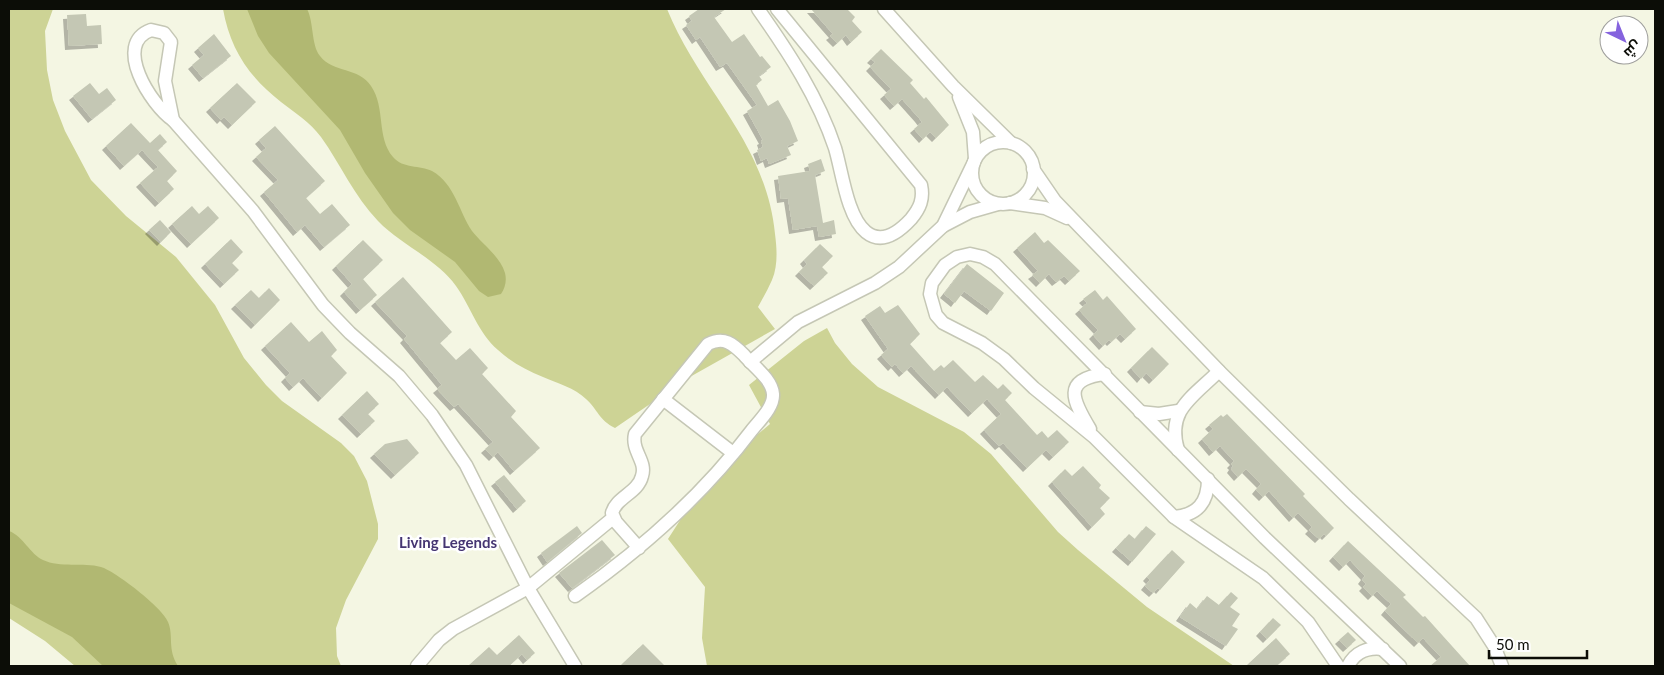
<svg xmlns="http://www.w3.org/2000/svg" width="1664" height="675" font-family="Lato,Cairo,sans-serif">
<defs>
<filter id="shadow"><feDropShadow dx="-4" dy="4" stdDeviation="0" flood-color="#0004"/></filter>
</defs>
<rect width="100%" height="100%" fill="#f4f6e3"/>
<g fill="#cdd395">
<path d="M9 9H53L45 31 47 70 53 100 65 131 91 180 126 216 176 257 215 305 244 358 266 385 282 401 341 443 354 456 367 481 378 524V539L346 600 336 628 337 656 341 666H75L45 641 9 618Z"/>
<path d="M223 9H667C700 90 766 142 775 234 777 249 778 266 772 280 768 289 763 298 758 307L775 329 688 378 615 428C599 420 598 410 586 399 575 388 557 383 543 377 526 370 511 362 498 350 478 333 471 307 456 286 437 259 401 245 378 221 354 196 341 165 321 137 310 122 295 113 281 102 249 77 230 49 223 9Z"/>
<path d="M827 328 835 343 852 364 878 387 964 432 991 454 1058 532 1078 550 1147 607 1234 666H707L702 638 705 587 668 539 695 497 730 458 770 424 749 385 804 341Z"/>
</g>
<g fill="#b1b872">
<path d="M247 9H307C314 22 311 45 320 56 333 73 359 67 371 86 386 108 376 137 393 157 403 169 420 165 432 171 455 184 459 212 472 231 482 244 500 256 505 273 507 281 505 288 501 294L488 297 479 291 455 262 410 230 393 213 365 173 340 130 269 53 258 36Z"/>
<path d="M9 531C23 536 30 554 43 560 60 568 83 562 101 567 115 571 163 608 168 622 174 636 167 649 178 666H103L72 637 9 603Z"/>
</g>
<g fill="#c4c7b4" filter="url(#shadow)">
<path d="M699 9H726L714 17 732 42 744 34 760 57 762 56 771 67 759 76 762 80 756 85 768 106 778 100 790 121 798 141 787 146 791 155 769 164 767 158 761 161 757 150 763 147 761 141 763 140 747 111 757 105 727 63 720 67 700 37 696 40 686 25 692 21 689 16Z"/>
<path d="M811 9H847L855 17 852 21 862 32 851 42 846 35 837 43 830 36 833 34Z"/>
<path d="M86 14 87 26 101 25 102 44 69 46 67 15Z"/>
<path d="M214 34 231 56 203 78 192 65 204 55 198 48Z"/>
<path d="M881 49 913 80 910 83 924 99 926 97 949 125 936 138 930 132 923 139 914 129 922 122 919 118 902 99 894 106 884 95 891 89 870 67 875 62 871 59Z"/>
<path d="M90 83 99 94 107 88 116 100 92 119 73 96Z"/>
<path d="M237 83 256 102 232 125 224 117 221 120 210 108Z"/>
<path d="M131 123 150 143 160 134 167 142 158 150 177 171 167 181 174 189 159 203 140 183 158 167 142 150 124 166 106 146Z"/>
<path d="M275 126 325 181 306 198 320 214 332 204 350 225 324 247 305 225 297 232 264 192 278 180 256 157 266 148 259 140Z"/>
<path d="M821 159 825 171 815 175 823 223 834 220 836 234 819 237 817 226 793 230 788 198 781 199 778 176 810 171 808 164Z"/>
<path d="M192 206 199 214 208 206 219 218 191 244 172 224Z"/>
<path d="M160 220 171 232 161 242 149 230Z"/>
<path d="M1035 232 1044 243 1048 240 1080 271 1069 281 1064 276 1056 282 1049 274 1040 283 1032 275 1038 271 1017 248Z"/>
<path d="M231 239 243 252 232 263 239 270 224 284 205 264Z"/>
<path d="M363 240 383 260 363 279 377 295 360 310 344 292 352 284 336 266Z"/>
<path d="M820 244 833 256 822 267 828 273 814 286 799 272 807 264 804 260Z"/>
<path d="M967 264 1004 293 991 311 964 291 955 303 944 294Z"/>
<path d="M403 277 452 332 440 343 456 360 470 348 488 368 482 374 516 411 511 417 540 448 514 471 498 452 493 457 485 449 493 442 458 404 454 407 437 389 442 385 404 339 407 336 375 302Z"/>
<path d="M269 288 280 300 255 325 235 305 251 290 259 298Z"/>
<path d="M1095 290 1103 300 1107 296 1136 329 1125 339 1120 334 1111 342 1109 340 1103 346 1093 335 1098 330 1079 310 1087 303 1083 299Z"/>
<path d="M898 305 920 334 910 344 934 371 941 365 944 368 953 360 975 382 983 375 998 389 1003 384 1012 393 1005 400 1037 435 1042 431 1048 438 1057 430 1069 442 1053 457 1046 450 1027 468 1003 443 999 446 984 430 1001 414 987 399 972 413 947 387 939 395 911 366 903 373 895 364 892 367 881 355 888 349 865 316 880 306 885 313Z"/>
<path d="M291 322 309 342 322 331 337 350 331 356 347 373 322 398 303 378 293 387 285 378 290 373 265 346Z"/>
<path d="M1152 347 1169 364 1153 380 1146 373 1141 379 1131 368Z"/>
<path d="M367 391 379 404 368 414 375 421 361 434 342 415Z"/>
<path d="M1227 414 1305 494 1303 496 1334 528 1326 536 1324 534 1319 539 1309 530 1312 527 1298 513 1293 518 1269 491 1263 497 1256 490 1261 484 1246 469 1238 477 1231 469 1233 466 1231 464 1234 461 1220 446 1213 452 1202 439 1213 429 1209 425 1221 415 1223 417Z"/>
<path d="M407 439 419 453 395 475 374 454 385 444Z"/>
<path d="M1083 466 1101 485 1099 488 1110 498 1100 508 1105 514 1092 527 1052 482 1065 469 1072 476Z"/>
<path d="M504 475 526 501 517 509 495 482Z"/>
<path d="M577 526 582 533 547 562 541 553Z"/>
<path d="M1146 526 1156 534 1132 562 1116 548 1129 534 1135 539Z"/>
<path d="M602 540 615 555 572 588 559 573Z"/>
<path d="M1348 541 1406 595 1403 597 1423 617 1425 616 1470 666H1430L1441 657 1423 638 1418 643 1385 611 1391 604 1377 591 1372 596 1363 587 1366 584 1362 580 1365 576 1350 560 1343 567 1333 557Z"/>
<path d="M1172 550 1185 562 1160 590 1158 588 1153 593 1145 586 1150 580 1147 577Z"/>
<path d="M1231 592 1238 598 1230 607 1240 614 1232 626 1238 629 1226 646 1180 617 1190 603 1197 609 1207 596 1219 605Z"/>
<path d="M1273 618 1281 625 1267 639 1260 632Z"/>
<path d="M1348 632 1356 640 1347 648 1339 640Z"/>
<path d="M519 635 535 653 527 660 522 654 509 666H468L489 647 497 655Z"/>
<path d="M1276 638 1290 654 1276 666H1246Z"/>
<path d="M643 644 665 666H620Z"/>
</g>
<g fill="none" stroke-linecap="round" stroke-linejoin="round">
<g stroke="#c5c7b5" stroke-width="15">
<g id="minor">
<path d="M758 9C789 53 818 97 835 148 842 171 847 217 866 232 882 245 899 232 911 219 920 208 924 199 921 185L777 9"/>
<path d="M884 9 953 86 1011 143"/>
<path d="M151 30 164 33 171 42 165 81 173 120C151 105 112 44 151 30Z"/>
<path d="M959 97 973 132 975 159"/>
<path d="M173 120 253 211 323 305 350 333 399 376 432 415 466 465 528 588 575 666"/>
<circle cx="1003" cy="173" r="31"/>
<path d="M1033 169 1055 201 1219 371 1349 499 1476 618 1494 646 1502 666"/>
<path d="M1010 203 1045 208 1067 218"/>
<path d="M943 226 970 212 998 204"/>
<path d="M750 362 798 322 875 283 899 267 943 226 974 162"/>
<path d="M663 399 733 453"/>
<path d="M1140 412 1159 414 1178 411"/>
<path d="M1090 429C1073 401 1061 379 1105 374"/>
<path d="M1178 450C1166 410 1193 397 1219 371"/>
<path d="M1174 517C1197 515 1208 503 1208 479"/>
<path d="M575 596C642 549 703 495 752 430 760 420 774 407 773 394 772 379 753 366 744 355 733 344 724 336 708 344L635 434C631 451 647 461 642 476 638 493 616 497 612 513L616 522 639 548"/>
<path d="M417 666 439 640 453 629 528 588 613 518"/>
<path d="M1338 666 1308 622 1263 578 1174 517 1094 437 1034 388 1004 359 982 343 943 323 936 315 930 294 932 283 945 265 957 257 970 254 983 257 995 264 1265 538 1400 666"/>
<path d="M1348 666C1355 652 1368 647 1383 649"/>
</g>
</g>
<use href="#minor" stroke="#fff" stroke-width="12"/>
</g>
<g text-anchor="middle" stroke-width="5" stroke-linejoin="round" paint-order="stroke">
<g font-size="15" font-weight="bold" fill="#453572" stroke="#fff">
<text x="448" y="548">Living Legends</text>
</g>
</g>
<rect width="1664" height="675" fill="none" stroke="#0c0d07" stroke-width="20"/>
<g transform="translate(1624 40) rotate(137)"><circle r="24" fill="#ffffff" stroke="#9e9e9c"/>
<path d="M0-4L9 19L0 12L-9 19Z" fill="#8563de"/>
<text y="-8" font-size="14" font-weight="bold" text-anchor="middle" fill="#0c0d07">ش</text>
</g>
<path d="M1489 650v8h98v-8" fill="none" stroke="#0c0d07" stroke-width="2.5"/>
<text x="1496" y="650" font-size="15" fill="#0c0d07" stroke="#ffffff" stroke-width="4" paint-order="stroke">50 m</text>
</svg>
